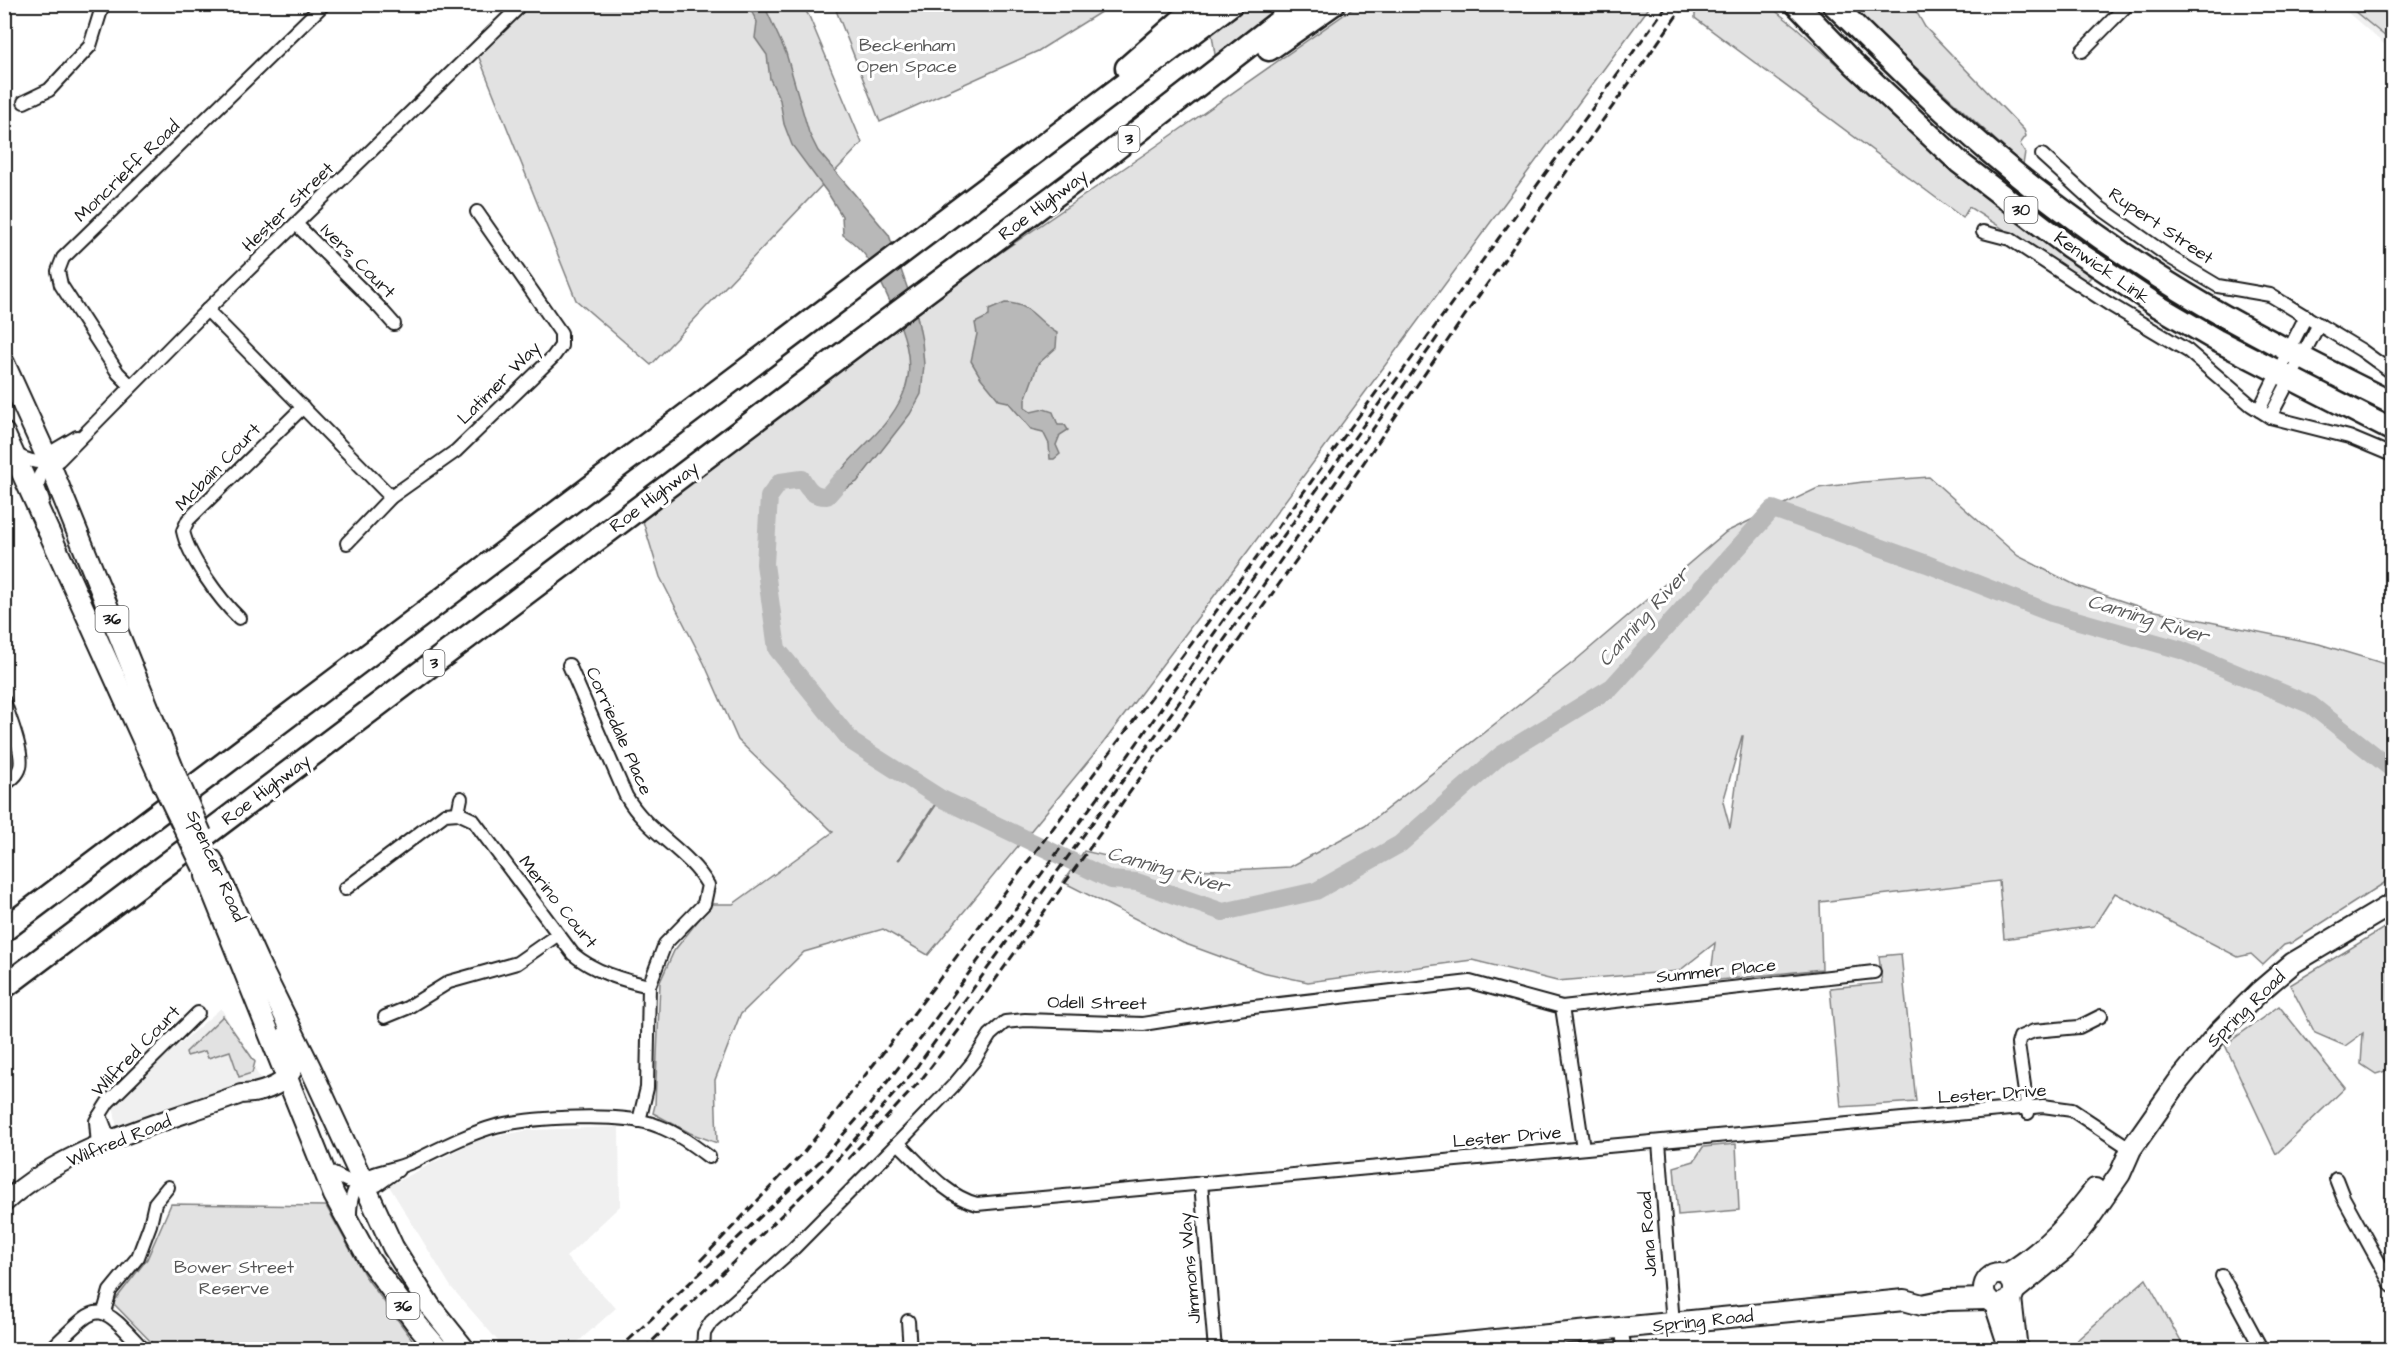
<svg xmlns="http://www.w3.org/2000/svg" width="2397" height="1354" font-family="'Architects Daughter',sans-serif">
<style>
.built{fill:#f0f0f0}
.green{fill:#e2e2e2;stroke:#7f7f7f;stroke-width:1.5;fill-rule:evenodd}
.water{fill:#b8b8b8;stroke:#7a7a7a;stroke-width:1.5}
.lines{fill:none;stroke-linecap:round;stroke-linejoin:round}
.stream{stroke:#7a7a7a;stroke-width:3}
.river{stroke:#b8b8b8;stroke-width:18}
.minor-casing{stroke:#1c1c1c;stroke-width:16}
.secondary-casing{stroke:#1c1c1c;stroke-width:22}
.primary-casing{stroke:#1c1c1c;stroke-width:24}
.trunk-casing{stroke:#1c1c1c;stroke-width:26}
.motorway-casing{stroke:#1c1c1c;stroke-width:27}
.minor{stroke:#fff;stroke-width:12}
.secondary{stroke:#fff;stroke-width:18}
.primary{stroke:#fff;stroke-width:20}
.trunk{stroke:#fff;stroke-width:21}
.motorway{stroke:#fff;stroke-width:22}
.rail{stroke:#1c1c1c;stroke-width:3;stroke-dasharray:9 4.5;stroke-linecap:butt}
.primary-bridge-casing{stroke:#1c1c1c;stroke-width:24;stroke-linecap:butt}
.primary-bridge{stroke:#fff;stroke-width:20}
.labels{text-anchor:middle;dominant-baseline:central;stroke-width:6;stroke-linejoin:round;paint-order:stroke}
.shield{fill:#fff;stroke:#606060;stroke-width:1.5}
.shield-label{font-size:16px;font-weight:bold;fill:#1c1c1c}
.park-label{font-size:18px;fill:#575757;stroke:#fff}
.street-label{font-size:18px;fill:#1c1c1c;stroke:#fff}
.water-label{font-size:20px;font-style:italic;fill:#5a5a5a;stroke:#fff}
</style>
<rect width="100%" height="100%" fill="#fff"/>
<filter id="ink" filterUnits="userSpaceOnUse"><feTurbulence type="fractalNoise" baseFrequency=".0167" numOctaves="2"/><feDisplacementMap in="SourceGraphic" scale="12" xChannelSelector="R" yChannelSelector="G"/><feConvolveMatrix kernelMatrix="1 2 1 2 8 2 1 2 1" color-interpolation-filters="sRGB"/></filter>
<g filter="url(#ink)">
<!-- built -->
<g class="built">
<path d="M2339,5H2392V51Z"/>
<path d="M221,1008L262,1082L117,1131L113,1102Z"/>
<path d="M619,1127L620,1206L566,1257L616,1308L570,1349H505L451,1287L389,1186L477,1140L529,1130Z"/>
</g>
<!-- green -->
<g class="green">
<path d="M526,5H802L809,16L862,143L651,365L576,300L478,55L527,7Z"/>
<path d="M834,5H1112L1038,51L880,122Z"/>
<path d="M1240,5H1286L1216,61L1211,28Z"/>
<path d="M1358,5H1651L1248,551L1104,742L928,955L883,929L804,952L740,1015L715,1080L717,1143L690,1133L653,1113L655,1105L660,982L674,951L711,904H733L833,832L738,740L704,663L660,577L642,518L922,306L1155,147Z"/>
<path d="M1695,5H1768L1796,27L1951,170L2091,277L2086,282L1969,207L1963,218L1695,18Z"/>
<path d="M1847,5H1922L1916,11L1925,27L2024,130L2026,136L2020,144L2025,152L2023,165Z"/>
<path d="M2347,5H2392V42Z"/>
<path d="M1929,477L2018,556L2077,586L2146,609L2319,644L2392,666V878L2291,943L2284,945L2263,965L2251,954L2238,957L2115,893L2094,926L2004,939L1999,881L1820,902L1822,969L1710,981L1715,943L1679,971L1557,981L1472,960L1308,982L1262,972L1183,943L1063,882L1084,851L1164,869L1231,870L1290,867L1365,826L1576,660L1726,532L1818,488L1863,482ZM1742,736H1743L1730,828L1723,802Z"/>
<path d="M2392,923V1069L2376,1074L2361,1064L2363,1033L2345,1046L2315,1033L2290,985Z"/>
<path d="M1901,954L1916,1102L1841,1107L1830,988L1882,983L1879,956Z"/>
<path d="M2279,1006L2345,1088L2276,1154L2225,1045Z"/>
<path d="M223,1016L255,1062L252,1073L239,1077L230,1051L208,1058L205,1051L187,1056L186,1052Z"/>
<path d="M1736,1144L1739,1210L1678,1215L1674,1167L1694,1161L1703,1147Z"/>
<path d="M171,1204L326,1206L365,1276L415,1343L405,1350L158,1349L113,1303L147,1259Z"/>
<path d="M2146,1279L2185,1349H2067Z"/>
</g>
<!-- water -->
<g class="water">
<path d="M748,5H764L786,53L809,133L818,151L889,235L917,316L922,341L924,365L921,394L910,414L857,482L843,490L827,496C835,474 852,458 868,442C915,396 919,364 892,306C877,275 872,255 843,235L842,216L829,195L792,145L784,124L780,100L770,79L767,55L755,38L757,22Z"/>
<path d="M1005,303C1032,303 1036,321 1057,333L1056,348L1038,364L1025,400V408L1031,412L1044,409L1053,412L1058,425H1065L1068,430L1060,435L1056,445L1060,454L1054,459H1050L1049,444L1043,432L1031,429L1008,402L999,400L981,378L971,361L977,334L975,323L989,316V310Z"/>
</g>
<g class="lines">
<!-- stream -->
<path class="stream" d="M899,859L940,798"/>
<!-- river -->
<path class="river" d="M843,478L827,496C813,496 809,491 802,479L780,482L769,497L765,564L777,649L852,742L940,798L1111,880L1137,882L1223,912L1316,891L1400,844L1501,755L1612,687L1773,509L1927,564L2051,613L2181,650L2311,705L2392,769"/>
<defs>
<g id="minor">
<path d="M2082,51L2128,4"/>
<path d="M24,102L49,90L90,46L103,4"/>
<path d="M2042,155L2099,207L2171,258L2218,286L2270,295L2361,350L2390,371"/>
<path d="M296,224L379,307L394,324"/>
<path d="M1983,232L2010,239L2109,304L2188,351L2251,405L2270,417L2349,437L2392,455"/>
<path d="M207,310L391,497"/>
<path d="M131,386L118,373L61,285L58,271L63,258L324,4"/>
<path d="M2259,410L2306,316"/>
<path d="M2270,417L2319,324"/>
<path d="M14,453C29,463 42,464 59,460L207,310L516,10L519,4"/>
<path d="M43,500L38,487L40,475L55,450L77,437"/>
<path d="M347,543L391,497L456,451L553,357L561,346V333L477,212"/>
<path d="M239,618C219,599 188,556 183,531L188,520L303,407"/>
<path d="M569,665L626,796C648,834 687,849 708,885L704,904L665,944L649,986L647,1088L639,1121"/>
<path d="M4,701C9,716 24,753 20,767C18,775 11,780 4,785"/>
<path d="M458,813L461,798"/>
<path d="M345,889L445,814L458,813L473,820L573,954C594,972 623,980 649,986"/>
<path d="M1562,1007L1874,972"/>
<path d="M385,1017L407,1008L449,982L517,963L557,935"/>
<path d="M2028,1113L2018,1044L2020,1037L2034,1031L2079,1027L2101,1016"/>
<path d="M100,1115L110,1141"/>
<path d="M1659,1142L1673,1324"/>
<path d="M898,1143C922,1165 945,1196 977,1204L2043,1106L2072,1110L2131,1149"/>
<path d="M98,1146L96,1121L108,1102L198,1013"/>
<path d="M325,1170L348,1181L377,1185L398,1170"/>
<path d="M2336,1179L2343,1197L2392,1286"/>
<path d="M1201,1183L1215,1350"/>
<path d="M350,1218C349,1168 377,1177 412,1162C439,1149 467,1134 496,1126C532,1117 624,1112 658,1126C677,1133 693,1145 709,1157"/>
<path d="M2222,1276L2262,1350"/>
<path d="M104,1312L110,1291L138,1257L150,1225L155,1203L168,1187"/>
<path d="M908,1321L910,1350"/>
<path d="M1621,1328L1625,1350"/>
<path d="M50,1350C100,1302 96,1298 144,1350"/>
<path d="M703,1350L704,1333L711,1322L794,1248L898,1143L953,1086L973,1062L990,1035L1005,1022L1025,1020L1143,1024L1245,1008L1470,982L1562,1007L1583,1148"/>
</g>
<g id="secondary">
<path d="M4,1203C66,1145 163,1123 241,1094C260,1094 296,1083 295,1058C294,1050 290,1042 286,1035"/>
<path d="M2012,1298L2018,1350"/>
<path d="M1994,1304L2009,1350"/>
</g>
<g id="primary">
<path d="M4,363L49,462L176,776"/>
<path d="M4,433L163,784"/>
<path d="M212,860L258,962L310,1067L393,1247L430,1306L465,1350"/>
<path d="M206,876L334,1195L370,1261L416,1323L439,1350"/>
<circle cx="1999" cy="1289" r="15"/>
<path d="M2005,1275C2041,1254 2070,1223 2095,1189"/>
<path d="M2014,1291L2064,1250L2088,1220L2120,1174L2131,1149L2178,1082L2218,1033L2259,992L2293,963L2392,904"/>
<path d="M1394,1350L1904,1300L1922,1305L1946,1300L1987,1299"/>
</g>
<g id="trunk">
<path d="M1796,4L1854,64L1960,163L2068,246L2156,305L2216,340L2392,430"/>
<path d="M1833,4C1897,67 1961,131 2031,186C2085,228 2143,269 2203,304C2265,340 2329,372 2392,403"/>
</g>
<g id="motorway">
<path d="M1269,49L1333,4"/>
<path d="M1127,68L1200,4"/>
<path d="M4,930L1231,4"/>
<path d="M4,987L864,338L1069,185L1302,4"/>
</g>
</defs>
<!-- minor casing -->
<use href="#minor" class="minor-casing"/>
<!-- secondary casing -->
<use href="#secondary" class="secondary-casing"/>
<!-- primary casing -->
<use href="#primary" class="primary-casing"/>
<!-- trunk casing -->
<use href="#trunk" class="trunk-casing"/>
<!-- motorway casing -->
<use href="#motorway" class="motorway-casing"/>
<!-- minor -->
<use href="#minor" class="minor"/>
<!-- secondary -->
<use href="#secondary" class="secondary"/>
<!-- primary -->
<use href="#primary" class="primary"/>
<!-- trunk -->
<use href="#trunk" class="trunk"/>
<!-- motorway -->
<use href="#motorway" class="motorway"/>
<!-- rail -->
<g class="rail">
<path d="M848,1159L921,1080L965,1022L1305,548L1468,311L1685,4"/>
<path d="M701,1260L804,1152L905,1025L1247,570L1391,372"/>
<path d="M618,1350L820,1161L871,1103L922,1037L1123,763L1258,571L1668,4"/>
<path d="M643,1350L829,1169L913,1072L1245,611L1439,335"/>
</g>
<defs>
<g id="primary-bridge">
<path d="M176,776L201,834"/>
<path d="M163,784L203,867"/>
</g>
</defs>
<!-- primary-bridge casing -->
<use href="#primary-bridge" class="primary-bridge-casing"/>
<!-- primary-bridge -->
<use href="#primary-bridge" class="primary-bridge"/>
</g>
</g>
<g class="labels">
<!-- shield labels -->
<g class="shield">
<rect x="1118.5" y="126" width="21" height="26" rx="4.5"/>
<rect x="2004.5" y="197" width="33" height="26" rx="4.5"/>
<rect x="95.5" y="606" width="33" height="26" rx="4.5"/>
<rect x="423.5" y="650" width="21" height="26" rx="4.5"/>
<rect x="386.5" y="1293" width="33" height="26" rx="4.5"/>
</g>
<g class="shield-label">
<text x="1129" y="139">3</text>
<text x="2021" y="210">30</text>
<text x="112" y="619">36</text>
<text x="434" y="663">3</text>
<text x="403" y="1306">36</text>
</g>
<!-- park labels -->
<g class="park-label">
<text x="907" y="45">Beckenham<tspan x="907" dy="21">Open Space</tspan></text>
<text x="234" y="1267">Bower Street<tspan x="234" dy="21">Reserve</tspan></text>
</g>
<!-- street labels -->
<g class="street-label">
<text transform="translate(127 171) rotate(-44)">Moncrieff Road</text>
<text transform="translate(1043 205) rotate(-37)">Roe Highway</text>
<text transform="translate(288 207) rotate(-44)">Hester Street</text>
<text transform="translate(2161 226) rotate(34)">Rupert Street</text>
<text transform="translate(358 261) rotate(45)">Ivers Court</text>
<text transform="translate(2102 268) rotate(35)">Kenwick Link</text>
<text transform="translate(499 383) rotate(-45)">Latimer Way</text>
<text transform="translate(218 467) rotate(-46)">Mcbain Court</text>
<text transform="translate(654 497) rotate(-37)">Roe Highway</text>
<text transform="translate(619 731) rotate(66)">Corriedale Place</text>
<text transform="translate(266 790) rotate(-37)">Roe Highway</text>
<text transform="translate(216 866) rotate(66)">Spencer Road</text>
<text transform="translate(558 902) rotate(51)">Merino Court</text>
<text transform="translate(1716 971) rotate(-6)">Summer Place</text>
<text transform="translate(1097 1003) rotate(1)">Odell Street</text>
<text transform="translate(2246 1009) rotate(-44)">Spring Road</text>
<text transform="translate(136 1051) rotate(-46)">Wilfred Court</text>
<text transform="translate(1992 1094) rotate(-4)">Lester Drive</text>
<text transform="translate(1507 1137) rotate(-5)">Lester Drive</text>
<text transform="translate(119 1141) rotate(-22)">Wilfred Road</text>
<text transform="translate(1648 1234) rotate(-94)">Jana Road</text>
<text transform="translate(1190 1268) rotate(-95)">Jimmons Way</text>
<text transform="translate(1703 1321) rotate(-6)">Spring Road</text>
</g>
<!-- water labels -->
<g class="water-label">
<text transform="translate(1644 617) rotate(-48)">Canning River</text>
<text transform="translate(2148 619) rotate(17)">Canning River</text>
<text transform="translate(1168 870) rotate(16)">Canning River</text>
</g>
</g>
<!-- margin -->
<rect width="2397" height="1354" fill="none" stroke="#fff" stroke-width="24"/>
<rect x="12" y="12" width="2373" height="1330" fill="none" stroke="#1c1c1c" stroke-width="2" filter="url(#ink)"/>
</svg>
